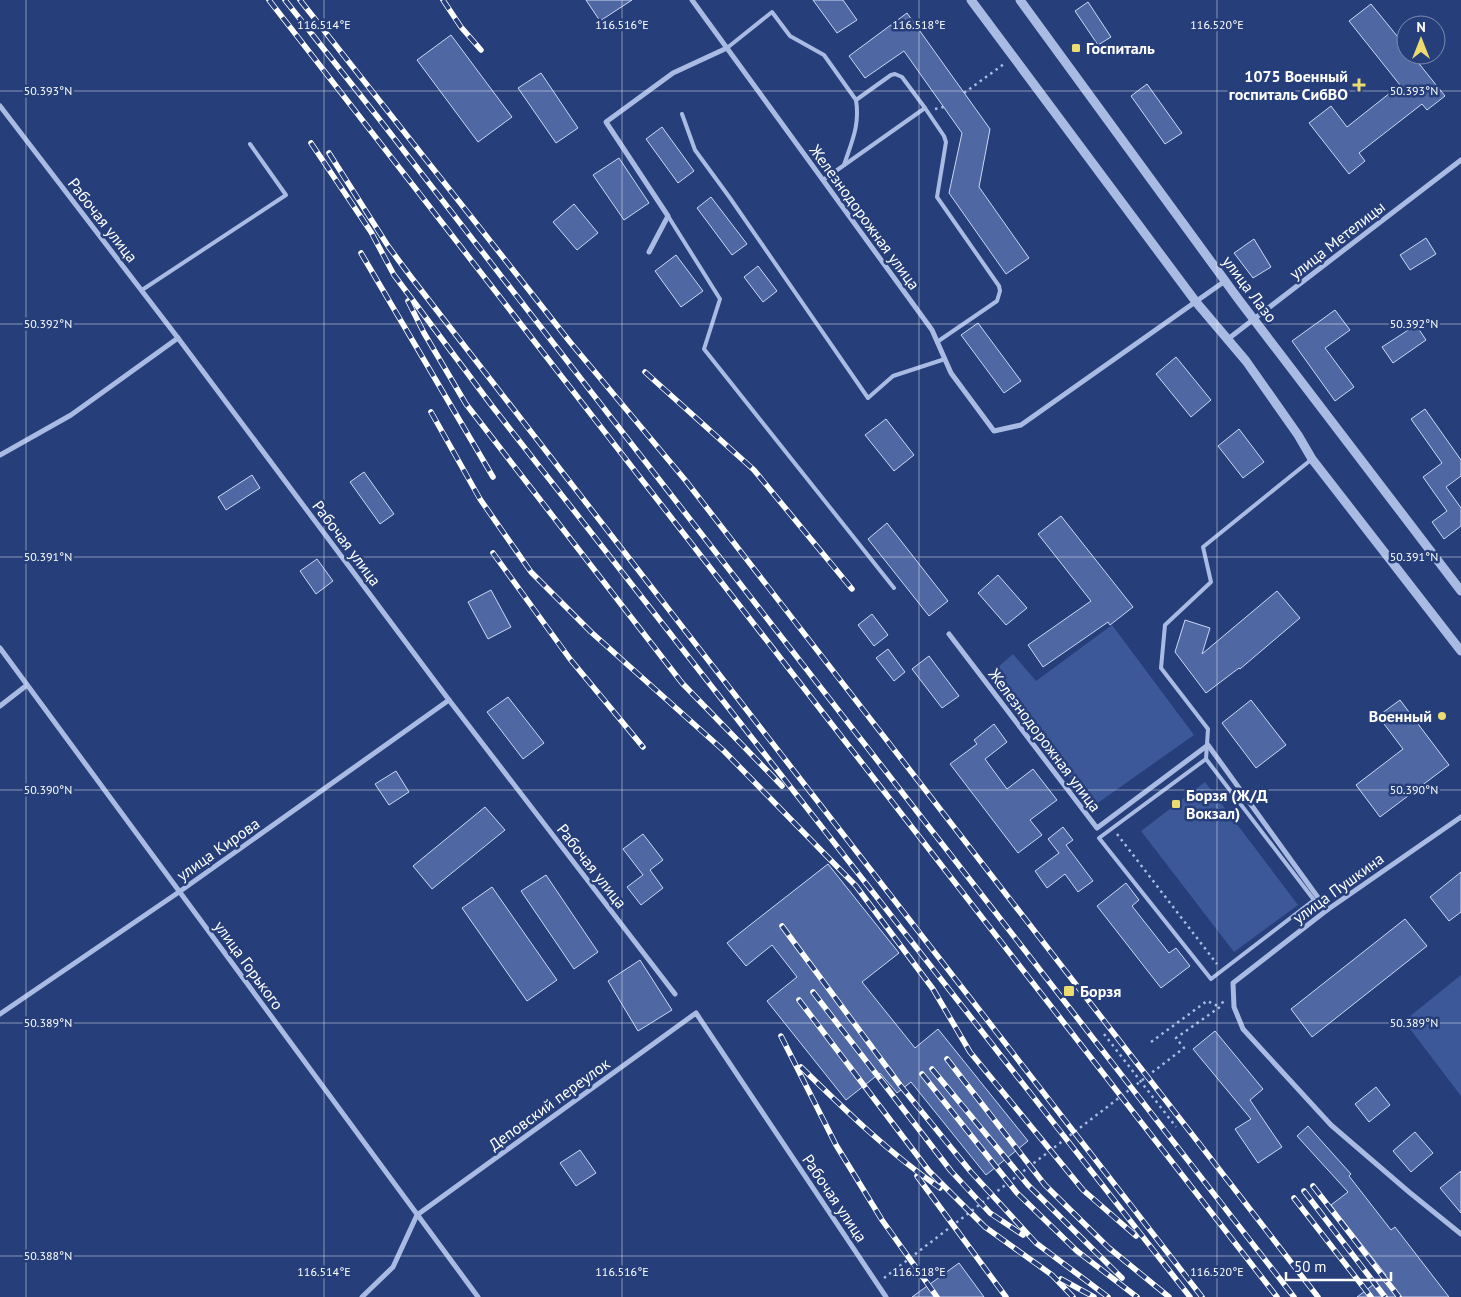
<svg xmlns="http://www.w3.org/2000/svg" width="1461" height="1297" font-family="'PT Sans',sans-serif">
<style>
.green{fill:#3d5899}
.building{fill:#4f68a3;stroke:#ccd8f3}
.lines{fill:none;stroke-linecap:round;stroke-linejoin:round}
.path{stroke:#aabbe3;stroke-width:2.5;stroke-dasharray:2.5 4;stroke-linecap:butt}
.service{stroke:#aabbe3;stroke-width:4}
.minor{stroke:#aabbe3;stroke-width:5}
.tertiary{stroke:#aabbe3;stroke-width:9}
.rail-casing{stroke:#fff;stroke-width:5.5}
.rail{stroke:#263e7a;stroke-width:4;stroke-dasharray:11;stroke-linecap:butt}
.ticks{fill:none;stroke:#fff;stroke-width:1;stroke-opacity:0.45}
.poi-dot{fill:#ecdb6f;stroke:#263e7a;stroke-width:2}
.labels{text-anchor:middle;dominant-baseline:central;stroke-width:5;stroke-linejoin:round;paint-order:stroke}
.poi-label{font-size:16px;font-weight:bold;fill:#fff;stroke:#263e7a;text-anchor:start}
.street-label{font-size:16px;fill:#fff;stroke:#263e7a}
.ticks-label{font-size:12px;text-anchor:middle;fill:#fff;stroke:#263e7a;stroke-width:5;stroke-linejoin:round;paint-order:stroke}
</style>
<rect width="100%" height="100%" fill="#263e7a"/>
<!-- green -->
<g class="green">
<path d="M1112,625L1194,735L1092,807L990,674L1013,654L1036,681Z"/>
<path d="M1205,782L1298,905L1234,952L1141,831Z"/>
<path d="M1461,975V1096L1404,1021Z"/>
</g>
<!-- building -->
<g class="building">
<path d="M586,0H632L600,21Z"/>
<path d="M813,0H843L857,20L837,33Z"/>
<path d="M1088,2L1111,37L1098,45L1075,11Z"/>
<path d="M1371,4L1406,47V55H1412L1445,96L1427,110L1422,104L1359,153L1365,161L1349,174L1309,123L1331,106L1347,127L1400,85L1349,21Z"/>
<path d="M907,13L990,129L979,187L1029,258L1006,274L949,193L962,133L904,51L865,78L849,56Z"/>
<path d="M451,35L512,117L478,142L417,60Z"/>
<path d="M541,73L578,128L556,143L518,88Z"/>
<path d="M1147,84L1182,133L1165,144L1131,96Z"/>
<path d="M662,127L694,171L678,183L646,139Z"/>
<path d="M619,158L649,203L624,220L593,175Z"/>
<path d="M711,197L747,244L732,255L697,208Z"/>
<path d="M574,204L598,233L577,250L553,222Z"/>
<path d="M1426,238L1436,254L1410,270L1400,255Z"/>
<path d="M1254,239L1271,267L1253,278L1234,253Z"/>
<path d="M676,255L703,291L681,307L655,271Z"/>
<path d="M758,266L777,291L763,302L744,277Z"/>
<path d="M1335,310L1350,330L1325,348L1354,387L1335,401L1292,341Z"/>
<path d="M978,323L1021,381L1004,393L961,335Z"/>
<path d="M1416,325L1426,340L1393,363L1382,347Z"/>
<path d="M1176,357L1211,400L1191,417L1156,374Z"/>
<path d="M1425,409L1461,460V476L1446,487L1461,508V526L1444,539L1432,522L1447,511L1423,477L1442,463L1411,419Z"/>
<path d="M886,419L914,455L894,471L865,435Z"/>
<path d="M1239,429L1264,462L1243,478L1218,446Z"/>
<path d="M364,472L394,514L380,524L350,482Z"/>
<path d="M252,475L260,488L226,510L218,497Z"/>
<path d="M1061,516L1133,607L1110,625L1108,622L1043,667L1028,645L1091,601L1038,534Z"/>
<path d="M887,523L948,601L929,616L868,539Z"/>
<path d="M317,559L333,581L316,594L300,571Z"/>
<path d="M998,575L1027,608L1006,625L978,593Z"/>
<path d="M491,590L511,627L488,639L468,602Z"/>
<path d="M1277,591L1300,618L1240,669L1239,668L1206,693L1175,652L1185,620L1210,628L1202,654Z"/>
<path d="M872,614L888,635L874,646L858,625Z"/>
<path d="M888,649L905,672L894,681L876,658Z"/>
<path d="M929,656L959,696L942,708L912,669Z"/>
<path d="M508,697L544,743L523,759L487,712Z"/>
<path d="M1251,700L1286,745L1256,768L1222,723Z"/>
<path d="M1400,700L1449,765L1380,817L1356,785L1403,749L1378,716Z"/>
<path d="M994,724L1007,742L985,759L1007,789L1033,769L1057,800L1030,820L1042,835L1018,853L950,764L977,744L974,740Z"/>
<path d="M396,771L409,792L389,805L375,784Z"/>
<path d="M485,807L505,830L432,889L413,866Z"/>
<path d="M1063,827L1073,840L1066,845L1093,881L1078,892L1065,874L1047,888L1035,871L1059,853L1048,839Z"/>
<path d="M643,834L663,860L650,870L663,888L641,905L627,887L643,875L623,849Z"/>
<path d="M828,864L899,953L862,982L915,1048L938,1029L1028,1141L986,1175L911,1082L897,1093L880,1073L846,1100L767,1001L797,977L772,945L746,966L727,943Z"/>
<path d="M1461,872V912L1449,921L1430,897Z"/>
<path d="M546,875L598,952L574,969L521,891Z"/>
<path d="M1126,883L1139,900L1132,906L1169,953L1176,948L1190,966L1161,988L1097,906Z"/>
<path d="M492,887L557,980L527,1001L462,908Z"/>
<path d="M1405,919L1427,946L1312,1037L1291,1009Z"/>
<path d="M640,960L672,1010L638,1031L608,981Z"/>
<path d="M1215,1031L1263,1089L1250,1100L1282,1147L1258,1163L1235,1129L1251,1119L1193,1049Z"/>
<path d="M1376,1087L1390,1105L1369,1122L1355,1104Z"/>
<path d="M1308,1126L1351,1174L1349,1176L1391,1230L1395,1227L1449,1297H1357L1386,1275L1331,1205L1348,1192L1297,1136Z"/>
<path d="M1415,1132L1433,1153L1411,1172L1393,1151Z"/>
<path d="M580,1150L596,1173L576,1186L560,1163Z"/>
<path d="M1461,1171V1213L1440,1188Z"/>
<path d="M959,1263L984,1297H912Z"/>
</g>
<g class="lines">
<!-- path -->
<g class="path">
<path d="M964,93L1004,64"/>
<path d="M935,109L944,107"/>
<path d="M1117,834L1217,964"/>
<path d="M1104,1034L1176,1127"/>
<path d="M1151,1042L1207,1001L1220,1007"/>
<path d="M884,1278L1184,1048L1176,1038L1220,1007L1224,1000"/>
</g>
<!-- service -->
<g class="service">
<path d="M727,48L772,12L790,36L824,55L856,100L891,75L895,74L902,77L925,108L823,180"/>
<path d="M925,108L944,136L946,142L937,197L999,286L1000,291L997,301L937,342"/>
<path d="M682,114L695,150L730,198L868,398L893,376L945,359"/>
<path d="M844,165C852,141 860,125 856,100"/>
<path d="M668,216L720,299L704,349L894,588"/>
<path d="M142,290L286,195L250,144"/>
<path d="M1206,759L1314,900L1211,979L1099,838Z"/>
<path d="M1206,759L1208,729L1161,668L1165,625L1211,582L1203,547L1312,459"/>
</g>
<!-- minor -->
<g class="minor">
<path d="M692,0L932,330L951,373L994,431L1021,425L1225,281"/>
<path d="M0,106L178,338L449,700L675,994"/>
<path d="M649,252L668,216L606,122L673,73L727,48"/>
<path d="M1228,339L1461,160"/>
<path d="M0,455L71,415L178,338"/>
<path d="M949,634L1097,828L1208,745L1327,910"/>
<path d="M0,648L478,1297"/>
<path d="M0,706L27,685"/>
<path d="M1461,817L1327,910L1233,983L1234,1007L1243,1029L1331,1125L1409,1192L1461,1234"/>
<path d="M0,1014L179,892L449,700"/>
<path d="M362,1297L393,1267L417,1215L696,1013L886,1297"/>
</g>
<!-- tertiary -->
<g class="tertiary">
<path d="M971,0L1196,302L1246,361L1298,435L1312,459L1461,651"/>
<path d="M1020,0L1239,300L1461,591"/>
</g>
<defs>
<g id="rail">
<path d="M269,0L1277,1297"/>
<path d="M285,0L380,120L1294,1297"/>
<path d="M300,0L570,342L686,481L1318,1297"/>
<path d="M443,0L461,27L481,50"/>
<path d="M311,143L371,232L394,275L492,406L1190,1297"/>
<path d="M329,153L388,246L411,277L1202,1297"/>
<path d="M361,253L493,477"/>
<path d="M408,301L424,333L466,404L682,683L782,786"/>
<path d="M645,372L754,470L852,589"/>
<path d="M431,412L480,499L531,572L591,632L723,750L856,886L933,989L970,1052L1083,1190L1136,1236"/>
<path d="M493,553L570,659L643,747"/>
<path d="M782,926L900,1085L971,1172L1036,1243L1108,1297"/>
<path d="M813,992L951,1171L990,1213L1023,1235"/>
<path d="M799,1000L929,1171L985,1227L1052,1275L1073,1297"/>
<path d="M781,1036L836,1145L882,1220L937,1297"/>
<path d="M947,1059L1045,1185L1109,1248L1169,1297"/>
<path d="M801,1067C845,1110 889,1153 940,1188"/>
<path d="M932,1069L1028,1185L1122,1278"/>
<path d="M922,1074L1017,1193L1077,1251L1137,1297"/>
<path d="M917,1176L1006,1297"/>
<path d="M1313,1186L1399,1297"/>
<path d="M1304,1191L1385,1297"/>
<path d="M1294,1198L1371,1297"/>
<path d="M1061,1279L1094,1297"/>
</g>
</defs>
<!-- rail casing -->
<use href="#rail" class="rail-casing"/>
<!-- rail -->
<use href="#rail" class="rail"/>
</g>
<!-- ticks -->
<path class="ticks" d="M26,0V1297M324,0V1297M622,0V1297M919,0V1297M1217,0V1297M0,91H1461M0,324H1461M0,557H1461M0,790H1461M0,1023H1461M0,1256H1461"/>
<!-- markers -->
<g class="poi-dot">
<rect x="1071" y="43" width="10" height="10" rx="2.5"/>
<path d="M1356.5 77.5h5v5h5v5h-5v5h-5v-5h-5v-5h5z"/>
<circle cx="1442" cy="716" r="5"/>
<rect x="1171" y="799" width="10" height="10" rx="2.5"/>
<rect x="1063" y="985" width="12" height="12" rx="2.5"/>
</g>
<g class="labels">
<!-- poi labels -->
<g class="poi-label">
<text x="1086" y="48">Госпиталь</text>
<text x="1348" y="76" text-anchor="end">1075 Военный<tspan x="1348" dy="18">госпиталь СибВО</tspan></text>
<text x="1432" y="716" text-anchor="end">Военный</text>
<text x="1186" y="795">Борзя (Ж/Д<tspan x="1186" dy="18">Вокзал)</tspan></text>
<text x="1080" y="991">Борзя</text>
</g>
<!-- street labels -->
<g class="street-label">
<text transform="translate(865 217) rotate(54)">Железнодорожная улица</text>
<text transform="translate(103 220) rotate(52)">Рабочая улица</text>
<text transform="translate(1337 240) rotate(-38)">улица Метелицы</text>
<text transform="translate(1250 289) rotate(53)">улица Лазо</text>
<text transform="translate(347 543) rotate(53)">Рабочая улица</text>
<text transform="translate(1045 740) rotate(53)">Железнодорожная улица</text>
<text transform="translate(218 849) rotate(-35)">улица Кирова</text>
<text transform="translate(592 866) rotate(52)">Рабочая улица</text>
<text transform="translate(1338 888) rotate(-36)">улица Пушкина</text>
<text transform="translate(249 965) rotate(54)">улица Горького</text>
<text transform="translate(549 1104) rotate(-36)">Деповский переулок</text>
<text transform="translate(835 1198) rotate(56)">Рабочая улица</text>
</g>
</g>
<g class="ticks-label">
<text x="324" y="29">116.514°E</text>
<text x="622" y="29">116.516°E</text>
<text x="919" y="29">116.518°E</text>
<text x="1217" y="29">116.520°E</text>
<text x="48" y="95">50.393°N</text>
<text x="1414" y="95">50.393°N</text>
<text x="48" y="328">50.392°N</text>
<text x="1414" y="328">50.392°N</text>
<text x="48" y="561">50.391°N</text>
<text x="1414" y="561">50.391°N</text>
<text x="48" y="794">50.390°N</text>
<text x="1414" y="794">50.390°N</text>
<text x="48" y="1027">50.389°N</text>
<text x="1414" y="1027">50.389°N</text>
<text x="48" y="1260">50.388°N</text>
<text x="324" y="1276">116.514°E</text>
<text x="622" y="1276">116.516°E</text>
<text x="919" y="1276">116.518°E</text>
<text x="1217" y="1276">116.520°E</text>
</g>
<!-- north arrow -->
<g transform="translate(1421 40)"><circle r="24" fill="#263e7a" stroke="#7d8baf"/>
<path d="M0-4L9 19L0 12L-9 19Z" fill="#ecdb6f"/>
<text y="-8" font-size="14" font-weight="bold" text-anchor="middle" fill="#ffffff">N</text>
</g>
<!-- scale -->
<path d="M1286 1272v8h105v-8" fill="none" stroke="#ffffff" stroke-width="2.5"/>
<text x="1294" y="1272" font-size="15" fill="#ffffff" stroke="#263e7a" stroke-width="4" paint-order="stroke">50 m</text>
</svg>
